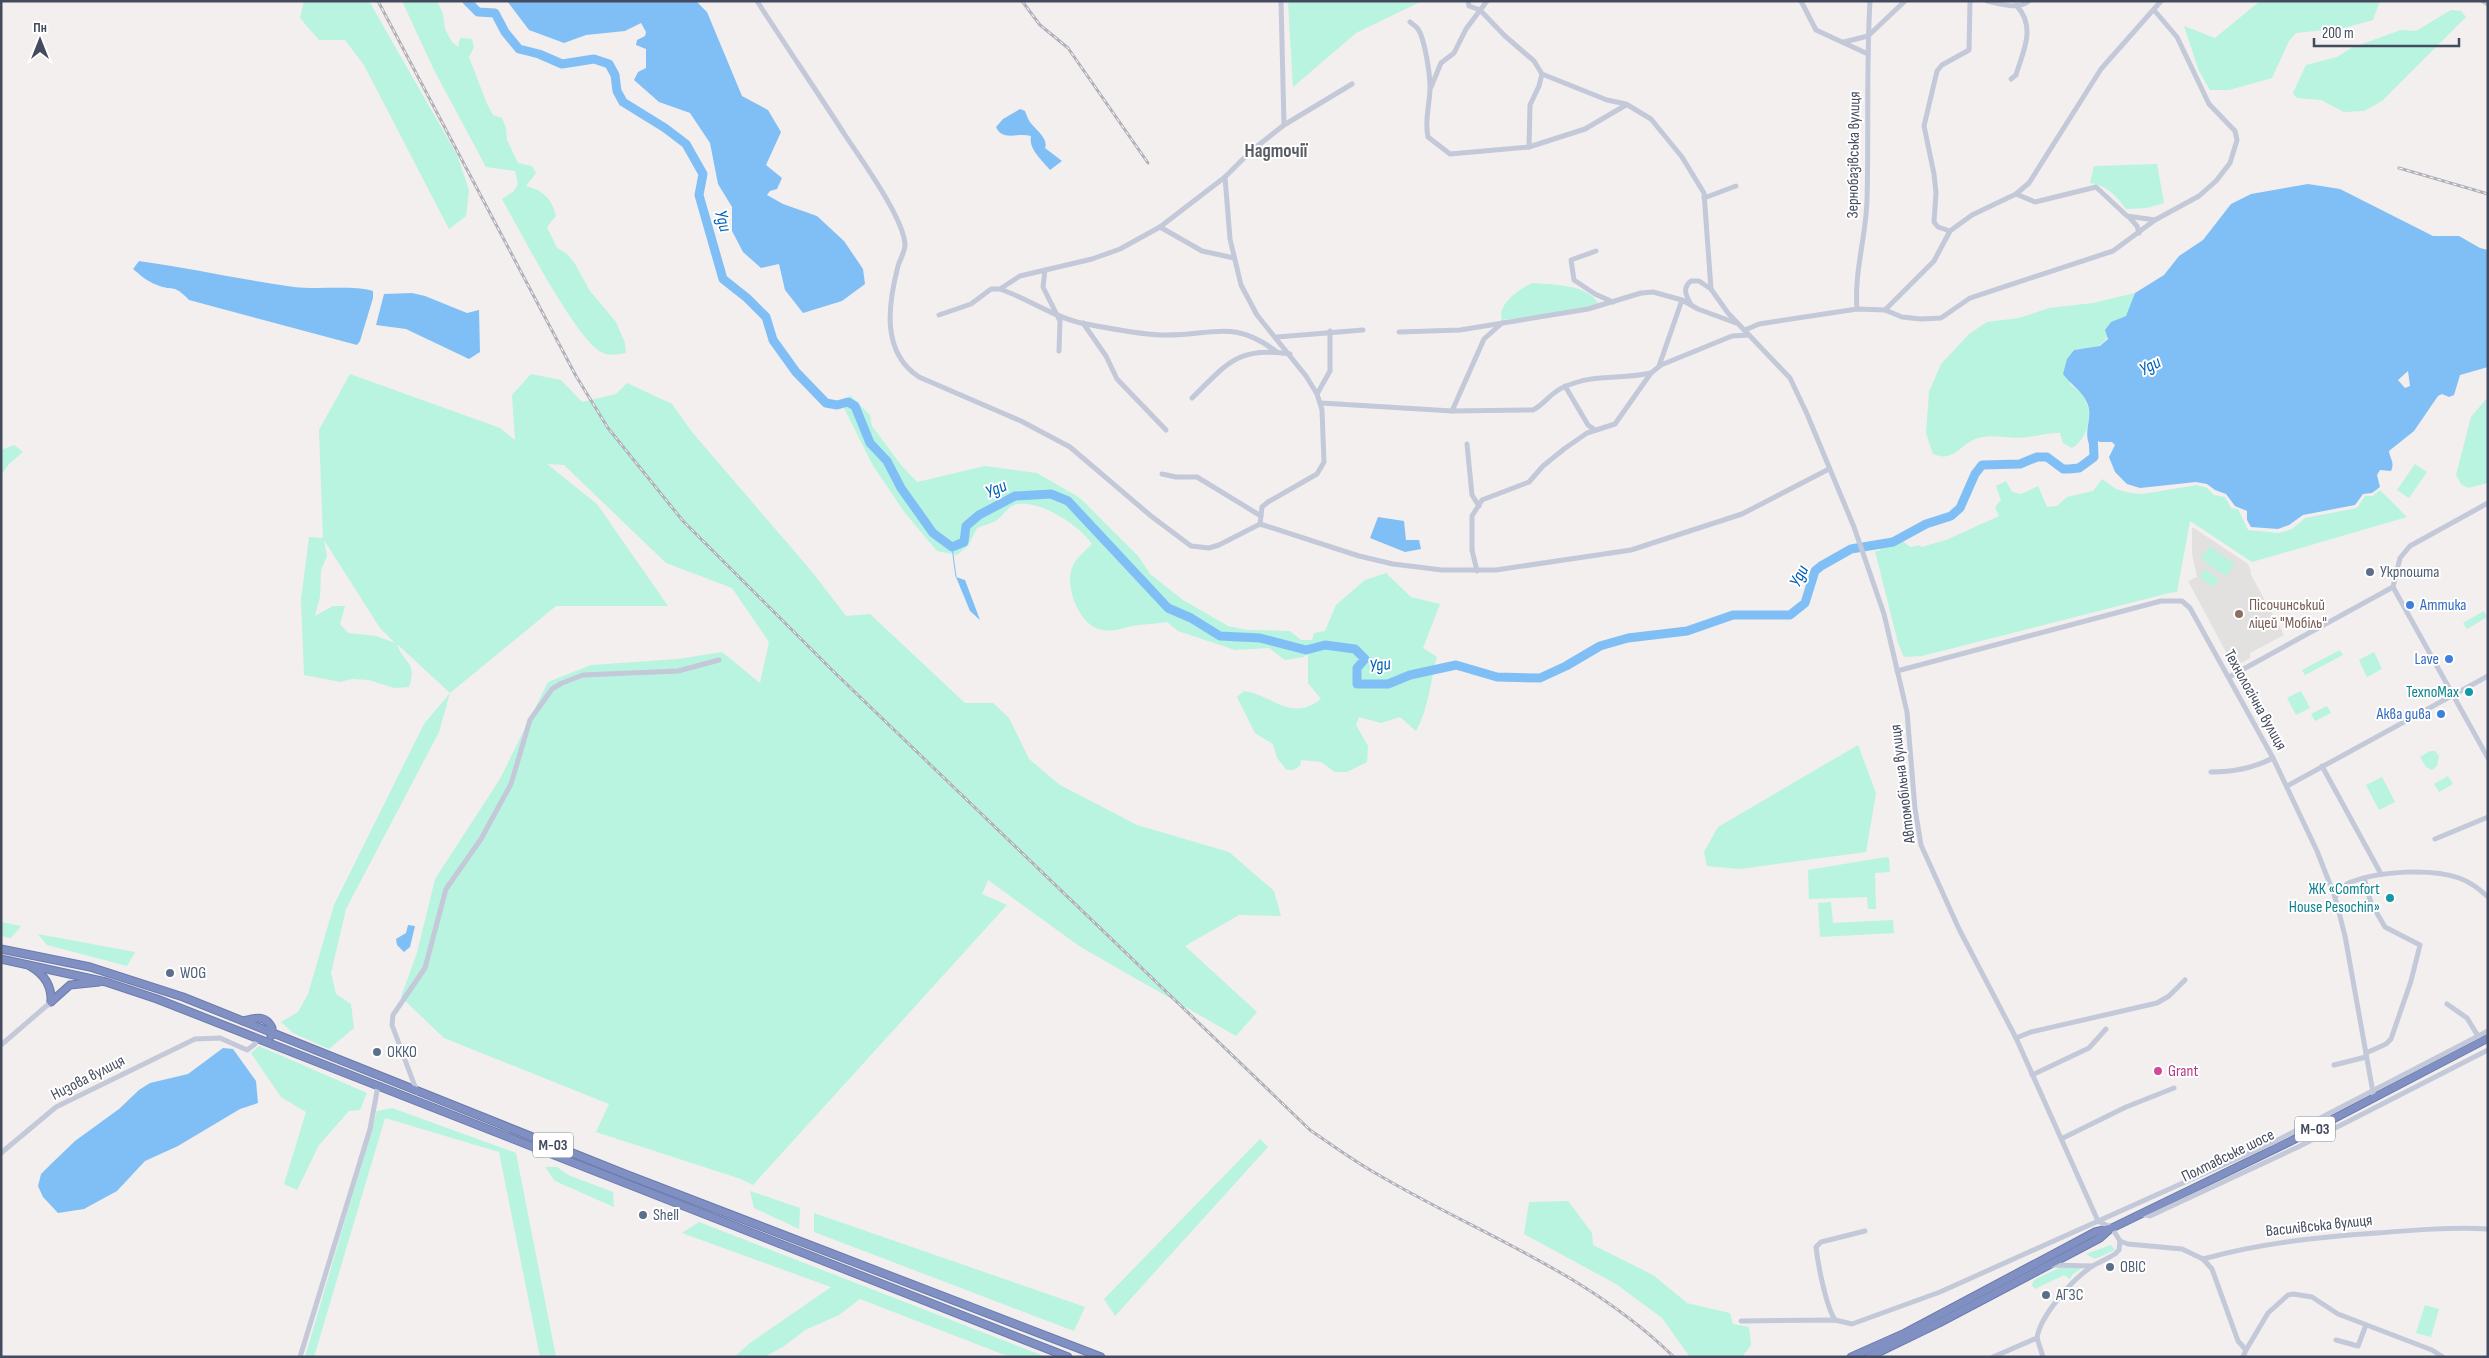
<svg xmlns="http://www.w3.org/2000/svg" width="2489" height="1358" font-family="'Sofia Sans Condensed',sans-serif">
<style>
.education{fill:#e3e0e0}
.green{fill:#b8f4df;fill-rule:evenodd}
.water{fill:#80bff6;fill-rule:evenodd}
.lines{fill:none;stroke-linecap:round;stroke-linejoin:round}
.stream{stroke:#80bff6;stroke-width:1}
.river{stroke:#80bff6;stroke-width:9}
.highway-casing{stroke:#6c7baf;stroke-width:9}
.minor{stroke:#c3c9d8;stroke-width:5}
.highway{stroke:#8190c3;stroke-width:7}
.rail-casing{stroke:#b0b1ba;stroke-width:3}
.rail{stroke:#fff;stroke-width:1;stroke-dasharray:4;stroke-linecap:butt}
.service-dot{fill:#5c6f8a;stroke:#fff;stroke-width:2}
.shop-dot{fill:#3f7fe0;stroke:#fff;stroke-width:2}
.education-dot{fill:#8d6e63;stroke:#fff;stroke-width:2}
.culture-dot{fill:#0f9aa8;stroke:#fff;stroke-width:2}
.hotel-dot{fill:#d1479c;stroke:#fff;stroke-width:2}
.labels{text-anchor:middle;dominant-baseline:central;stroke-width:4;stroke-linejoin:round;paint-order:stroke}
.shield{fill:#fff;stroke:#7c818e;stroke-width:1}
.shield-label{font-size:15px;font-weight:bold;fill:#444b5e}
.street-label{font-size:16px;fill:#444b5e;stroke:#fff}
.service-label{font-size:16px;fill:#4e5e75;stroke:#fff;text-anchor:start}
.education-label{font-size:16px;fill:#785e54;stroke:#fff;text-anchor:start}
.shop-label{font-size:16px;fill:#366cbe;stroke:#fff;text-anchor:end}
.culture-label{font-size:16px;fill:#0d838f;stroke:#fff;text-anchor:end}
.hotel-label{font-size:16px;fill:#b23c85;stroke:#fff;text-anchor:start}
.water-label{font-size:18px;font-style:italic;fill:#0061b6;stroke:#fff}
.quarter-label{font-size:19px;font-weight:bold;fill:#5a5c65;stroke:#fff}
</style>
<rect width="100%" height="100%" fill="#f2efee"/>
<!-- education -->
<path class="education" d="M2192,528H2194L2248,564L2251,572L2250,573L2284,635L2250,653V658L2234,667L2188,581L2197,577L2192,554Z"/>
<!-- green -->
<g class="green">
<path d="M304,1H369L457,155L469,190L466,216L449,229L364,65L345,40H319L300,18Z"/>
<path d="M402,1H437L443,14L445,29L452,42L458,47L460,38L472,39L474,47L469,57L487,104L493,115L502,118L506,128L507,140L518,163L532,166L536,173L526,186C543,190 552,199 556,216L547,227L557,248L567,254L574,262L590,291L616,322L625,343L626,353C620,354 610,356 603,353C578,344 518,227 502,199L514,191L518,184L515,171L486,167L434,70Z"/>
<path d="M1288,1H1422L1356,33L1293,87Z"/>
<path d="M2260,1H2380L2373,20L2344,28L2296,33L2289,41L2272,78L2229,90H2210L2199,71L2184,26L2215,38Z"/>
<path d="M2451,10L2461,11L2466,17L2382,101L2364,111L2344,112L2321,100L2297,98L2293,93L2306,65L2337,57L2351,48L2401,30L2416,31Z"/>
<path d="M2157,164L2164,203L2147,208L2126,209C2116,195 2107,186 2090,183L2094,166Z"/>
<path d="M1533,283C1553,285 1587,284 1598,303L1597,306L1584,310L1502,320C1496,305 1521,287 1533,283Z"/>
<path d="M2135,293L2127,316L2111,322C2106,350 2099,346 2074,350L2067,360L2070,384C2075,388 2081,392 2084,397C2094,414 2088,439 2072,448L2063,443L2060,433C2048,433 2041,435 2029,437C2013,440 1994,433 1978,438C1959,444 1955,463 1933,454L1926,433L1929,392L1941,364L1969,334L1987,322L2019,318L2049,308L2093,303Z"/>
<path d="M350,374L500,428L515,440L512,395L531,374L561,380L582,402L616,394L627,383L672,404L692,432L813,573L846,616L870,614L965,703H993L1009,718L1029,759L1060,785L1137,825L1229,852L1274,891L1281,916L1239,915L1185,946L1257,1012L1236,1036L1079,946L988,880L982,894L1007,905L753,1185L741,1179L596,1132L609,1104L444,1038L401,997L417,953L435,879L500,779L548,682L591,665L678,659L722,652L760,683L769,642L732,588L666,563L564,465L547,464L597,504L668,606H556L450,693L439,732L346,909L331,973L336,994L351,1004L354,1028L329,1049L293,1033L281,1022L298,1012L308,994L334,905L424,724L450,693L397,644C403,664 418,661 409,687L394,688L369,680L352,679L340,682L304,675L301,600L309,537L323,538L319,430ZM324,540L380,628L395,643L376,636L348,633L340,624L345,606H333L315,616L320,597L321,570L327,556Z"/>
<path d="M850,395L870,415L872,426L901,465L917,482L985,466L1037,473L1080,498L1139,557L1150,574L1183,600L1228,626L1247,630L1290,631L1301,640H1312L1314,633L1325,631L1336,605L1365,580L1386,573L1411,597L1440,604L1423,648L1437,657C1430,682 1429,708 1416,731L1400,717L1381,723L1359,717L1356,725L1368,746L1367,762L1347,772H1335L1321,762L1301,760L1300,766L1293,770H1287L1277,758L1273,744L1255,733L1237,697L1244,691C1274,695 1290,723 1321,699L1308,683V654L1304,657L1285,660L1269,648L1235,650L1178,631L1167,622C1156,624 1144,624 1132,626C1122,628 1114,632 1102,630C1081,627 1066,591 1071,571C1074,559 1084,552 1092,544C1080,526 1042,501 1019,504C1008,505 1006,513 998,519C993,524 983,525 977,528L968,546L957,555L937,551L905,513L872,464L844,408Z"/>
<path d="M2488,397V483L2468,488L2461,484L2456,475L2471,417Z"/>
<path d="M14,445L23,452L9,464L1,475V450Z"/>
<path d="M2415,464L2427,472L2409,498L2397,490Z"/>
<path d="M2102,479L2116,489L2130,493L2143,494L2197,485L2207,488L2214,495L2225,497L2231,508L2238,509L2248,530L2279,533L2292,529L2305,518L2357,508L2365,496H2373L2380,490L2407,517L2252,562L2190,521L2177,592L2169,593L1922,656L1904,657L1898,643L1875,551H1880L1879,546L1901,540L1910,547L1920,545L1921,547L1946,540L1999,516L1995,507L2001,500L1996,486L2006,481L2012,492L2021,494L2038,486L2047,507L2057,506L2067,497L2093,491Z"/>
<path d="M2209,546L2235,564L2226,576L2201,559Z"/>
<path d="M2205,569L2219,579L2213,587L2199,577Z"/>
<path d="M2484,611L2487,617L2467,629L2463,623Z"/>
<path d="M2340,650L2343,655L2305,675L2302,670Z"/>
<path d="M2374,652L2382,669L2367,677L2359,660Z"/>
<path d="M2301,691L2310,708L2296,715L2287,698Z"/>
<path d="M2327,706L2331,713L2315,721L2311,714Z"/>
<path d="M1858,745L1876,793L1866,852L1740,869L1707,866L1704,852L1718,827Z"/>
<path d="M2430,751H2435L2439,756L2437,766L2432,770L2426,767L2420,757Z"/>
<path d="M2448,776L2453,784L2439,792L2434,784Z"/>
<path d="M2382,777L2395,802L2379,810L2366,785Z"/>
<path d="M1886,857L1889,858L1890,872L1875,873L1876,909H1868L1867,897L1809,899L1808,870Z"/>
<path d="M1831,902L1833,923L1893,920L1894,933L1820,937L1818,903Z"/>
<path d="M1,922L21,926L11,938L1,936Z"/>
<path d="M38,934L135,952L127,966L47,945Z"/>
<path d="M259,1046L367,1093L360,1110L349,1111L319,1145L297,1190L284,1184L306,1112L281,1097L251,1053Z"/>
<path d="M392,1108L516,1153L556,1357H540L499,1152L385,1118L314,1357H305L377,1111Z"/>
<path d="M1260,1139L1268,1147L1115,1316L1104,1299Z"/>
<path d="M545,1167H557L568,1175L613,1192L614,1207L555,1181Z"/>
<path d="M750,1191L800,1208L799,1229L754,1208Z"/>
<path d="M1568,1201L1592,1233L1593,1245L1653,1275L1687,1303L1730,1313L1733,1324L1749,1327L1751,1345L1742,1357H1690L1662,1318L1616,1284L1524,1234L1529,1202Z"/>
<path d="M814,1213L1085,1307L1074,1331L814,1232Z"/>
<path d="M699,1222L1046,1357H1010L860,1299L839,1315L805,1330L783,1347L764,1357H734L750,1343L831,1287L682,1233Z"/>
<path d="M2111,1245L2115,1250L2095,1259L2086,1254Z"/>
<path d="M2061,1267L2082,1268L2073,1274L2070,1279L2064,1275L2035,1289L2032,1285L2034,1280Z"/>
<path d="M2425,1305L2439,1309L2431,1337L2416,1333Z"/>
</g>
<!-- water -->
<g class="water">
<path d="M507,1H696L707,12L742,96L768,110L781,132L766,165L782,178L777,189L770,191L767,195L783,204L817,216L844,241L863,269L865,284L842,301L803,313L785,290L779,264L761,268L743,252L732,231V207L718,184L710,143L690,113L659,102L634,80L638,72L646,68V49L636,45L637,40L645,36L646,32L641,23L625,31L586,35L564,43L529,30Z"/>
<path d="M1020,109L1025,111C1026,114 1028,119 1030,122C1035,129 1049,139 1045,148L1062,161L1050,170C1043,161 1028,149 1031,136C1017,132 1003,142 996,127L1003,119Z"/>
<path d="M2308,184L2340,189L2433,236H2459L2480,248L2488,250V367L2460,375L2454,395L2449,397L2442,394L2438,396L2414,431L2389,451C2390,459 2395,462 2391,471L2380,470L2377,475L2380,487L2372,493L2363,494L2355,505L2303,515L2289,525L2278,529L2251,527L2247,520V511L2235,506L2226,494L2215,490L2207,484L2196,482L2140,488L2127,484L2115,472L2109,457L2115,445L2112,442H2100L2094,439L2092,450C2081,432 2093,422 2088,405C2084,392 2071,385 2063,374L2067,359L2074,350L2100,346L2108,339L2105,330L2111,322L2126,316L2135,293L2164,275L2179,256L2203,240L2231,204L2251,194ZM2408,371L2410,386L2405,388L2398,380Z"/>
<path d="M139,261C191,268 242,280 294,287C318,290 352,285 373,291V298L360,341L357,345L189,300C173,283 175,292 157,285C148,282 140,275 133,269Z"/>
<path d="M412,293L425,296L467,313L479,310L480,352L469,359L406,329L376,325L384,294Z"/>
<path d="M1378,517L1404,521L1406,540H1419L1421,549L1405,552L1370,538Z"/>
<path d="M956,577L965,580L980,620L970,611Z"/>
<path d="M408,925L415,926L410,947L404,952L397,945L396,939L406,933Z"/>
<path d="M223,1048L233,1049L256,1081L258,1103L240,1109L178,1146L145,1161L117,1191L84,1209L58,1213L43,1197L38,1186L41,1174L50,1165L75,1141L119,1109L139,1090L150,1083L188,1074Z"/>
</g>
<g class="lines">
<!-- stream -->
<path class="stream" d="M952,547L956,577"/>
<!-- river -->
<path class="river" d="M467,1L478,12L495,13L505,32L519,49L539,54L562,64L594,59L609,64L615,75L617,91L623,102L665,128L686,144L703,174L699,195L723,279L747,298L766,317L773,340L796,372L826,403L837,405L848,402L855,406L870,443L887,461L901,488L933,533L952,547L964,542L966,526L979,515L1015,496L1051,494L1068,501L1168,608L1191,618L1220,636L1260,638L1306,650L1325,645L1355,649L1365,659L1357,668V684H1388L1410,675L1456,665L1497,677L1540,678L1566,666L1600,646L1628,638L1687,631L1733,615H1790L1805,603L1815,571L1821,566L1851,549L1893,542L1926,524L1951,516L1960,508L1975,474L1982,465L2020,464L2037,457H2047L2063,469H2069L2079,468L2094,457L2093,432"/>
<defs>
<g id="highway">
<path d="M1,949L90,967L183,997L625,1174L1101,1357"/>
<path d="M1,959L106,982L157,999L1068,1357"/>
<path d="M30,966C44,974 52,985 51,1002"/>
<path d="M51,1002L70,985L99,982"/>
<path d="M243,1021C256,1018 265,1014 272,1028L271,1036"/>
<path d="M1851,1357L1905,1333L2095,1232L2112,1228L2293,1140L2488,1038"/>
<path d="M1869,1357L1939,1323L2100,1238L2110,1229"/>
</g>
</defs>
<!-- highway casing -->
<use href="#highway" class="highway-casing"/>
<!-- minor -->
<g class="minor">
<path d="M757,1C786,46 816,90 845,135C860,158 904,218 905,245C905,251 900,260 898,266C888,305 881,352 919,377L1021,421L1070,447L1151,516L1191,546L1209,548L1219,545L1260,524L1359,556L1393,564L1442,570H1496L1631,550L1742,514L1829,469"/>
<path d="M1281,1L1284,125"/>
<path d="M1468,1L1469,6L1480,10L1505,36L1534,61L1542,74L1607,100L1626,104L1651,119L1682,157L1704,193L1711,289"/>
<path d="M1801,1L1816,30L1868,54"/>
<path d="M1987,1C1999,4 2019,10 2029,1"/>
<path d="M2483,1L2488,4"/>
<path d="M1410,22C1412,24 1416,26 1418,29C1425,39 1430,75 1430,87C1430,106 1424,118 1428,137L1450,154L1529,147L1585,129L1626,105"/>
<path d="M1844,42L1868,36L1905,1"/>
<path d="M2011,79L2016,75C2023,51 2037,27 2016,5"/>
<path d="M1431,87L1441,63L1454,53L1466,29L1487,1"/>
<path d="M1529,147L1530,105L1539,86L1542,74"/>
<path d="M2016,194L2035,202L2096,187L2127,216L2155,220"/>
<path d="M1704,198L1736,186"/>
<path d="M2129,217L2137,226L2139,233"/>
<path d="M1160,227L1202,251L1234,258"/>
<path d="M1950,231L1938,227L1934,222L1936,193L1934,174L1924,126L1937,71L1942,65L1969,50L1970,1"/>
<path d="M1596,251L1571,260L1574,280L1595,294L1613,302"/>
<path d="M1045,270L1043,287L1060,321L1059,351"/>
<path d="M1000,289L1020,276L1092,259L1120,249L1160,227L1225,177"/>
<path d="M1690,303C1686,295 1682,288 1691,281H1699L1711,289L1728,313L1790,378L1807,414L1854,527L1884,614L1907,712L1915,809L1921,845L1959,929L2016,1038L2098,1221"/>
<path d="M1857,309C1854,272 1866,237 1867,200C1869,133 1866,67 1870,1"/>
<path d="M1885,310L1934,261L1950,231L1972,215L2016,194L2029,183L2101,69L2161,1"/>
<path d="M939,315L971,304L991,289H1000C1027,298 1053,317 1081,323C1107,328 1135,334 1161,335C1212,337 1231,317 1277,352"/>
<path d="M1083,323L1106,356L1117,379L1166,430"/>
<path d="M1745,330L1759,324L1857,309L1885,310L1902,317L1921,319L1941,318L1970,298L2113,251L2155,220L2199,196L2216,181L2230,163L2237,140L2235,131L2209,104L2177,37L2154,10"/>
<path d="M1399,332L1460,330L1588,309L1641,293L1653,292L1682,300L1698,309L1736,323"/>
<path d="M1277,337L1363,330"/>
<path d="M1659,366L1682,300"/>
<path d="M1565,386L1588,425L1595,430"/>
<path d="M1317,394L1330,371V331"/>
<path d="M1192,398C1227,364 1237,346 1290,354"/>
<path d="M1321,403L1452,411L1533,410C1545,404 1551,392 1564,387C1595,373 1619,380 1651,373"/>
<path d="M1452,411L1484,339L1502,323"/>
<path d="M1467,444L1472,495L1479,506"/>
<path d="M1162,474L1176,477H1197L1261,516"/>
<path d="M1260,524L1262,507L1268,502L1317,474L1324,462L1322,410L1317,394L1306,376L1257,315L1241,285L1230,239L1225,177L1251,151L1284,125L1352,84"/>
<path d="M1477,571L1472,550V516L1482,500L1529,482L1543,466L1564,449L1587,433L1615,424L1651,373L1661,365L1732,336L1749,335"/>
<path d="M2393,587L2488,758"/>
<path d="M1897,671L2161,601H2182L2190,608L2273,758L2317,851L2335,897L2345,936L2374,1098"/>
<path d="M2229,677L2393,587L2400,558L2410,546L2488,503"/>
<path d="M2322,766L2381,874"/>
<path d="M2211,772C2233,772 2254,768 2273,758"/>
<path d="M2287,786L2488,676"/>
<path d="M2435,839L2488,817"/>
<path d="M2364,878L2371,903L2385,927L2420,945L2411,981L2391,1039L2386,1044L2366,1053"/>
<path d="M2335,897C2339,891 2344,884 2351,882C2379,871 2431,868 2459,878C2471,882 2479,889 2488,897"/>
<path d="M2447,1004L2467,1018L2478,1036"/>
<path d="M2016,1038L2031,1032L2157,1003L2169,996L2185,980"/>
<path d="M1,1045L51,1002"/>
<path d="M2334,1065L2366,1057"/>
<path d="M2032,1075L2089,1048L2106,1029"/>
<path d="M417,1092L392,1025L393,1015L425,968L446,889L481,839L511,784L530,720L552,689L562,683L583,675L678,671L719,660"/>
<path d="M2063,1138L2126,1107L2174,1088"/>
<path d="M1,1153L56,1107L195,1039L220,1038L247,1050L255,1044L258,1038"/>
<path d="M2141,1214L2150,1216L2298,1147L2488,1050"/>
<path d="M2098,1221L2112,1228L2120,1241L2128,1244L2182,1249L2203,1259L2212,1269L2238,1341L2246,1350L2243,1357"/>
<path d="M2203,1259C2261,1243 2318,1237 2377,1233C2414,1230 2451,1227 2488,1229"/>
<path d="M2051,1265L2092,1266"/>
<path d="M1835,1320C1826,1306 1818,1265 1816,1247L1821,1242L1865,1231"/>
<path d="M1741,1321L1835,1320L1852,1324L1940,1292L2272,1143L2488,1031"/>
<path d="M2037,1338C2040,1316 2072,1280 2091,1267C2099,1262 2107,1259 2115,1254L2119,1250L2120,1241"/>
<path d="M2037,1338L2043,1357"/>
<path d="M2336,1340L2358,1346L2366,1325"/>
<path d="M2246,1350L2268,1313L2288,1295L2293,1294L2312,1297L2338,1314L2432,1350L2443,1357"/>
<path d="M300,1357L370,1129L378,1086"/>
<path d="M1993,1357L2037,1338"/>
</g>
<!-- highway -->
<use href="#highway" class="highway"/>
<defs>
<g id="rail">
<path d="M378,1L576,376L608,428L683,521L835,673L1310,1130C1332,1145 1354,1161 1377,1174C1480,1235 1586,1271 1674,1357"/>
<path d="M1022,1L1040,25L1068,48L1148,163"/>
<path d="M2399,168L2488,194"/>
</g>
</defs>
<!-- rail casing -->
<use href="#rail" class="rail-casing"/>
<!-- rail -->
<use href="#rail" class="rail"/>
</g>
<!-- markers -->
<g class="service-dot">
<circle cx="2370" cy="572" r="5"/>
<circle cx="170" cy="973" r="5"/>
<circle cx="377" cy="1052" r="5"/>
<circle cx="643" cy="1215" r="5"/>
<circle cx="2110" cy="1267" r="5"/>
<circle cx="2046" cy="1295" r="5"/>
</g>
<g class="shop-dot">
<circle cx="2410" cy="605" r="5"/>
<circle cx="2449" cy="659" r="5"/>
<circle cx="2441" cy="714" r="5"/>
</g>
<circle class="education-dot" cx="2239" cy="614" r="5"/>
<g class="culture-dot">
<circle cx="2469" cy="692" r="5"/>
<circle cx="2390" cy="898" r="5"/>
</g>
<circle class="hotel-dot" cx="2158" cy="1071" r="5"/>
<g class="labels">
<!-- shield labels -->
<g class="shield">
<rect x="2295" y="1116.5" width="40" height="25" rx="4"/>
<rect x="533" y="1132.5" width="40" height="25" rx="4"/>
</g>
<g class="shield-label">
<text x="2315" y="1129">М-03</text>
<text x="553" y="1145">М-03</text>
</g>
<!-- street labels -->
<g class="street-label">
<text transform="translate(1854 155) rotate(-89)">Зернобазівська вулиця</text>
<text transform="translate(2255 700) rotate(61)">Технологічна вулиця</text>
<text transform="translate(1903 784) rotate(-97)">Автомобільна вулиця</text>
<text transform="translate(88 1078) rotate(-27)">Низова вулиця</text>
<text transform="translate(2228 1156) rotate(-26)">Полтавське шосе</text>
<text transform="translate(2319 1226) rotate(-6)">Василівська вулиця</text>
</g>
<!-- service labels -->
<g class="service-label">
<text x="2380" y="572">Укрпошта</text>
<text x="180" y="973">WOG</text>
<text x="387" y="1052">ОККО</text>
<text x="653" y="1215">Shell</text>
<text x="2120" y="1267">ОВІС</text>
<text x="2056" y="1295">АГЗС</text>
</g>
<!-- education labels -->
<g class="education-label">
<text x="2249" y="605">Пісочинський<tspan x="2249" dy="18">ліцей "Мобіль"</tspan></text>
</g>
<!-- shop labels -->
<g class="shop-label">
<text x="2420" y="605" text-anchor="start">Аттика</text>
<text x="2439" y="659">Lave</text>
<text x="2431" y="714">Аква дива</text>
</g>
<!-- culture labels -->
<g class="culture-label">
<text x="2459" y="692">TexnoMax</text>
<text x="2380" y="889">ЖК «Comfort<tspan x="2380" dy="18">House Pesochin»</tspan></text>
</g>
<!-- hotel labels -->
<g class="hotel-label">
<text x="2168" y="1071">Grant</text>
</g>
<!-- water labels -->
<g class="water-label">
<text transform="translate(723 221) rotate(74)">Уди</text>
<text transform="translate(2150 366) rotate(-28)">Уди</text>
<text transform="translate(996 489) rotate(-24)">Уди</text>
<text transform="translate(1799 576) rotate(-64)">Уди</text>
<text transform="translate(1380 665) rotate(-8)">Уди</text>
</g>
<!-- quarter labels -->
<g class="quarter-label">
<text x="1276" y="151">Надточії</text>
</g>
</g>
<!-- border -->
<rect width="2489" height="1358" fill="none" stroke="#444b5e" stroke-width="5"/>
<!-- north arrow -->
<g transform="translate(40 40)" stroke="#ffffff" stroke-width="4" paint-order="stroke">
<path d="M0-4L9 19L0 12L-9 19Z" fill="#444b5e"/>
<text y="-8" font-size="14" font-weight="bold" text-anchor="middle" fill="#444b5e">Пн</text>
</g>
<!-- scale -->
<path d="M2314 38v8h145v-8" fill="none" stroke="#444b5e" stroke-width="2.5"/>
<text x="2322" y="38" font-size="15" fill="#444b5e" stroke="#ffffff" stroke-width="4" paint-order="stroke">200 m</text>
</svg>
